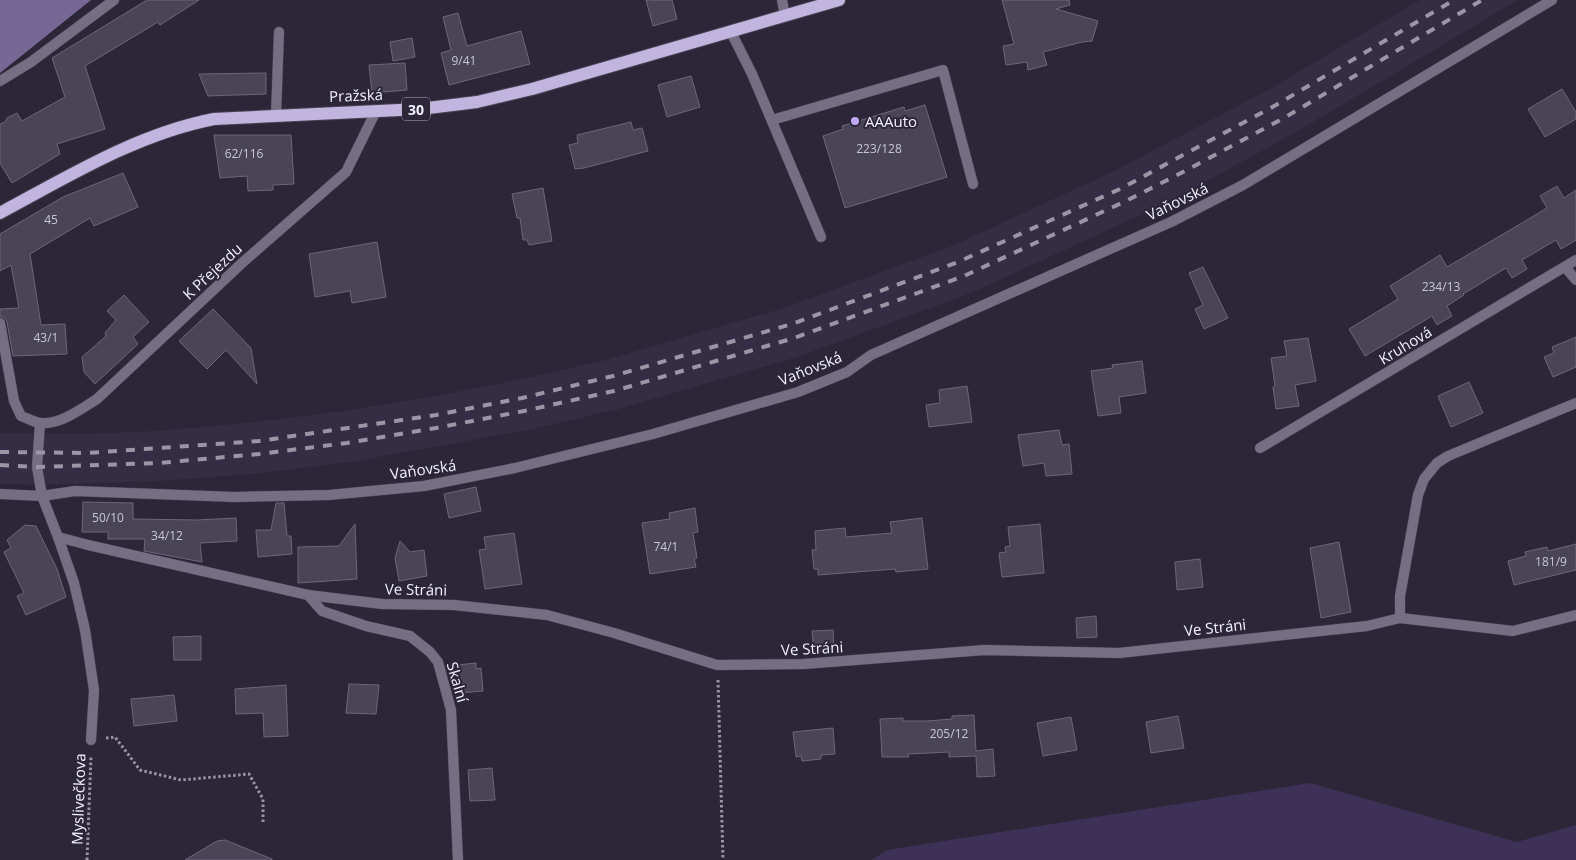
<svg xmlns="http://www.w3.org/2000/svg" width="1576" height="860" font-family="'Open Sans',sans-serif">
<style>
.built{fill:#342d44}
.green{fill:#3e3157}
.water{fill:#766795}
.building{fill:#494456;stroke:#6c667a}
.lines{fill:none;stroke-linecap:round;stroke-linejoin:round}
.service-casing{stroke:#484354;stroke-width:11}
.minor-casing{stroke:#484354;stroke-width:11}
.primary-casing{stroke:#484354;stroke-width:14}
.path{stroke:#9995a3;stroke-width:3;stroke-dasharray:2.5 2.5;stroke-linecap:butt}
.service{stroke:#756f84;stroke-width:10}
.minor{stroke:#756f84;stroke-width:10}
.primary{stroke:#c1b4df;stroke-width:12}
.rail{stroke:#9a96a5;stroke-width:4;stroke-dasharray:9 9;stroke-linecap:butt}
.poi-dot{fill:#c0a8f3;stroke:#2c2738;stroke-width:2}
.labels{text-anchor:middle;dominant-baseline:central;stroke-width:4;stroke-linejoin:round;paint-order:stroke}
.number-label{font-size:12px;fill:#c9c6d3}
.shield{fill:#2c2738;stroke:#b8b4c2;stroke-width:1}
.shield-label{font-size:14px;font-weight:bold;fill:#f4f1fd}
.street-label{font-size:15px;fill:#f4f1fd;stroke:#2c2738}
.poi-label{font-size:15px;fill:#f4f1fd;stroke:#2c2738;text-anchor:start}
</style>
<rect width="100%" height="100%" fill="#2c2738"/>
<!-- built -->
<path class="built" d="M1420,0H1518L1293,134L1192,189L1134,218L971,293L800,356L619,409L528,430L350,462L261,473L160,481L37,485L0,484V433L82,434L157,431L256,422L343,411L430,397L518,380L606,360L784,308L952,246L1112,172L1268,90Z"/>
<!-- green -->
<path class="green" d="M1310,783L1517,842L1576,825V860H871L888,850Z"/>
<!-- water -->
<path class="water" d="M0,0H91L0,73Z"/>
<!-- building -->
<g class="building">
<path d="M147,0H199L160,25L158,22L85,66L105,129L57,144L60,154L12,183L0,163V124L5,122L7,118L17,113L22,121L65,97L52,58Z"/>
<path d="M646,0H672L677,19L653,26Z"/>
<path d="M1002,0H1069L1070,5L1056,9L1098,21L1092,41L1082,42L1043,52L1047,65L1028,70L1027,62L1006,65L1003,46L1014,44Z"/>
<path d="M458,13L467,46L521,31L530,64L449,85L441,53L451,50L443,17Z"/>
<path d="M412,38L415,57L393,61L390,42Z"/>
<path d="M405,63L407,90L372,93L369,65Z"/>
<path d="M266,73V94L208,96L199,74Z"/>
<path d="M691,76L700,107L667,117L658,85Z"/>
<path d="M1562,89L1576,112V119L1545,137L1528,109Z"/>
<path d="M925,105L947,177L845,208L823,136L843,129L842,126L904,107L905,111Z"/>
<path d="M631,122L633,130L642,128L648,151L584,168L575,169L569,145L578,143L577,135Z"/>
<path d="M214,135H291L294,184L273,185V190L248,191L247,176L220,178Z"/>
<path d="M123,173L138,207L94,226L90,218L30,254L41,325L65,324L67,354L13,356L7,322L5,318L0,316V309L19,308L11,265L0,271V234L63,197Z"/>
<path d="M1557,186L1564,198L1576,190V240L1561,249L1556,240L1522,260L1527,269L1512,278L1506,268L1463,294L1464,295L1447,306L1452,316L1445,320L1437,325L1432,316L1365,356L1349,329L1398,299L1390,286L1440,255L1447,267L1522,223L1547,208L1540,196Z"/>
<path d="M543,188L552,241L529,245L527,240H523L520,218H517L512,194Z"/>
<path d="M377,242L386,297L352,303L350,291L315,297L309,254Z"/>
<path d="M1203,267L1228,318L1204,329L1195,309L1203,305L1189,273Z"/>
<path d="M124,295L149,322L133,337L138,344L95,384L84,372L82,357L106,336L105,333L116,320L107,311Z"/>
<path d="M213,309L251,348L257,384L226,350L207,369L179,341Z"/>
<path d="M1576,337V367L1553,377L1544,357L1554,353L1552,347Z"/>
<path d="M1308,338L1316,381L1295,385L1299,406L1276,409L1273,387L1275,386L1271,358L1287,356L1284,341Z"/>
<path d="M1142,361L1146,393L1119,397L1121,413L1098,416L1091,371L1113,368L1112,365Z"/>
<path d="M1469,382L1483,413L1451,427L1438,396Z"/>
<path d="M967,386L972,422L929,427L926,405L940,403L939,390Z"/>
<path d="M1059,430L1062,445L1069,444L1072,474L1046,476L1044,463L1023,466L1018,435Z"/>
<path d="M476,487L481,511L449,518L444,494Z"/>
<path d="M83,502L133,503V519L197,520L236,518L237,541L200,543L202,562L144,551L145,539H108V532H82Z"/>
<path d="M276,503H284L287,536H291L292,554L258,557L256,530H271Z"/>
<path d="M695,508L698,532L693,533L697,558L694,559L696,567L650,574L642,523L670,519L669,513Z"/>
<path d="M922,518L928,569L896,572L895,569L818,575V569H814L812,550H816L815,531L845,528L846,537L892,533L890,522Z"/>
<path d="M355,524L357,579L298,583V547L339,546Z"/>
<path d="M1040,524L1044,573L1002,577L999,553L1006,552L1005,547L1010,546L1008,527Z"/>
<path d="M25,525L36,526L57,569L66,597L26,615L17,596L24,593L4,552L11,548L7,540Z"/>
<path d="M514,533L522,584L485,589L479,550L486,549L484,537Z"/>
<path d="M400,541L410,552L424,550L427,576L399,581L395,558Z"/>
<path d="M1339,542L1351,612L1321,618L1310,548Z"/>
<path d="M1576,544V570L1514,585L1508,561L1526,556L1525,552L1547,547L1548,551Z"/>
<path d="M1200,559L1203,587L1177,590L1175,562Z"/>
<path d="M1096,616L1097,637L1077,638L1076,618Z"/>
<path d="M833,630L834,650L814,651L812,631Z"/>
<path d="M201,636V660H174L173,637Z"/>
<path d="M476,663V669L481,668L483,691L459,693L457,665Z"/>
<path d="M349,684L379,685L376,714L346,713Z"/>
<path d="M286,685L288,736L264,737L263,713L236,714L235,689Z"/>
<path d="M174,695L177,721L134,726L131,699Z"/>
<path d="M974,715L976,751L993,749L995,776L977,777L976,756L949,757V752L908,754L909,757H882L880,719L903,718V721H927L952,719V716Z"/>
<path d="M1178,716L1184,748L1151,753L1146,722Z"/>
<path d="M1071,717L1077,750L1043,756L1037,723Z"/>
<path d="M833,728L835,754L821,755V759L802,761L801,756L796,757L793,732Z"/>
<path d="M492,768L495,800L470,801L468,770Z"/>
<path d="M225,840L272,859V860H185L217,841Z"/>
</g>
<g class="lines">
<defs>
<g id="service">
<path d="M782,0L785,16"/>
<path d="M731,32L752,74L821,237"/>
<path d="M0,81L31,62L114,0"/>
<path d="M276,115L279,32"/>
<path d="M772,120L943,70L973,184"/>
<path d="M0,494L42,496"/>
</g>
<g id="minor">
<path d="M1565,267L1576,280"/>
<path d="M0,323L14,401L21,416C27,418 34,422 40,423C60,425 81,409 97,399L242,263L346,172L376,111"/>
<path d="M40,423L37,467L42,496L58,537L88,545L308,595L382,604L454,605L547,615L614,633L717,665L804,664L984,650L1119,653L1367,626L1400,618L1513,631L1576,615"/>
<path d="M1260,448L1576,260"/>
<path d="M42,496L75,491L235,497L329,495L424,486L515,468L653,434L798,392L847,372L871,355L1171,222L1243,185L1552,0"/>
<path d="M58,537L74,583L85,630L94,690L91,740"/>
<path d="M308,595L322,611L366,626L410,636L430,652L438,662L451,710L458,860"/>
<path d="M1400,618V596L1418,495L1424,479L1437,463L1448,456L1576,403"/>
</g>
<path id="primary" d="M0,213C69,176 137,134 214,119L420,109L477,102L532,89L839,0"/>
</defs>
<!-- service casing -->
<use href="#service" class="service-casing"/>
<!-- minor casing -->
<use href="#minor" class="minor-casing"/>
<!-- primary casing -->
<use href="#primary" class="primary-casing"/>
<!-- path -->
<g class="path">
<path d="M718,680L723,860"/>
<path d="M106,738L115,737L140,770L181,780L249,774L263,799V823"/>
<path d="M87,860L91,756"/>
</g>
<!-- service -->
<use href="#service" class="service"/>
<!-- minor -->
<use href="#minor" class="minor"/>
<!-- primary -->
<use href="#primary" class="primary"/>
<!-- rail -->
<g class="rail">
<path d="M0,452L87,453L259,441L436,415L522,398L613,376L792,324L958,262L1120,189L1276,105L1454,0"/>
<path d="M0,465L37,467L159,463L259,454L347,443L436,428L524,411L614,391L794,338L964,276L1126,201L1183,172L1284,118L1482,0"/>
</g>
</g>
<!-- markers -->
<circle class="poi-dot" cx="855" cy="121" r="5"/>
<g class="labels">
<!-- number labels -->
<g class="number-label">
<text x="464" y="60">9/41</text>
<text x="879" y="148">223/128</text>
<text x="244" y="153">62/116</text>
<text x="51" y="219">45</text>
<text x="1441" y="286">234/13</text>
<text x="46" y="337">43/1</text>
<text x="108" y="517">50/10</text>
<text x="167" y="535">34/12</text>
<text x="666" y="546">74/1</text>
<text x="1551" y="561">181/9</text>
<text x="949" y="733">205/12</text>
</g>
<!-- shield labels -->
<rect class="shield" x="402" y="97.5" width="28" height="23" rx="4"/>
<g class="shield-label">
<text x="416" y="109">30</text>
</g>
<!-- street labels -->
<g class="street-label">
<text transform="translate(356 95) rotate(-2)">Pražská</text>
<text transform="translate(1177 201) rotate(-26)">Vaňovská</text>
<text transform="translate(212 271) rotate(-43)">K Přejezdu</text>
<text transform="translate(1405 345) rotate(-31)">Kruhová</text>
<text transform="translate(810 368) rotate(-22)">Vaňovská</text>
<text transform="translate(423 469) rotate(-8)">Vaňovská</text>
<text transform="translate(416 589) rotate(1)">Ve Stráni</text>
<text transform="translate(1215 627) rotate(-6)">Ve Stráni</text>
<text transform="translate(812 648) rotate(-3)">Ve Stráni</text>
<text transform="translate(458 682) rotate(74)">Skalní</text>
<text transform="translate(78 799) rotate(-88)">Myslivečkova</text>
</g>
<!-- poi labels -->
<g class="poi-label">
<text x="865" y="121">AAAuto</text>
</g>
</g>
</svg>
